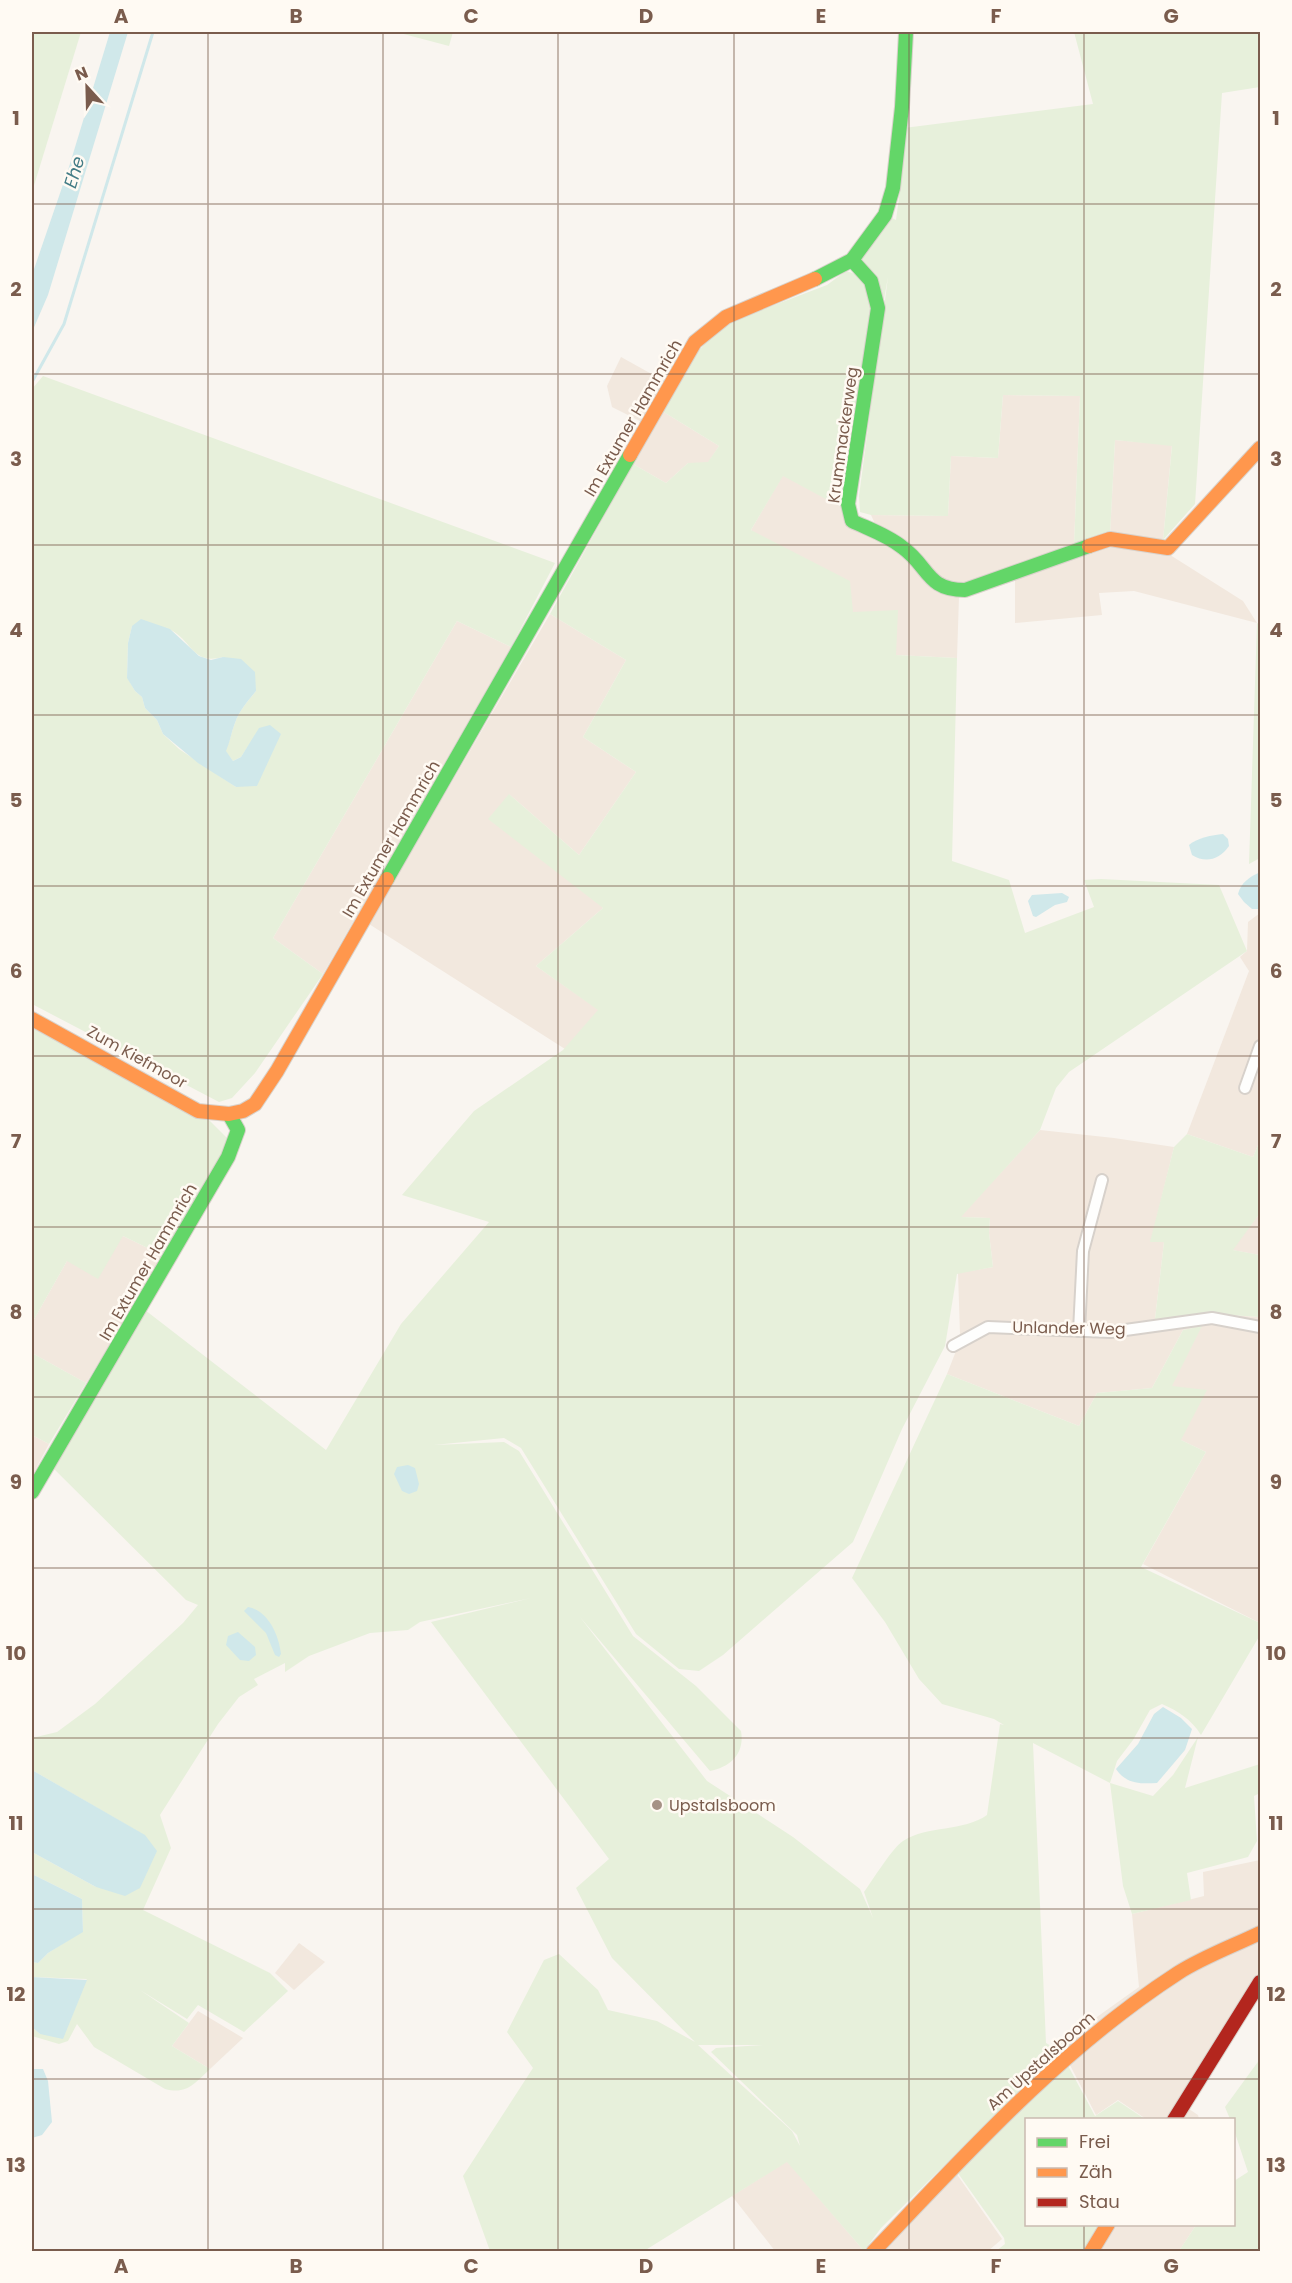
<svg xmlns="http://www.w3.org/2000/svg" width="1292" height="2283" font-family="Poppins,sans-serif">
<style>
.residential{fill:#f2e8de}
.green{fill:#e7f0db;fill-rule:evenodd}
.water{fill:#d0e8ea}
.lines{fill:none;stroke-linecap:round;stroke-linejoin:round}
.stream{stroke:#d0e8ea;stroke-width:3}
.street-casing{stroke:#d7d1cb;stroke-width:14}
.fast-casing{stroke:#d9d2cb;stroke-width:16}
.slow-casing{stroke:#d9d2cb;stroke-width:16}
.jam-casing{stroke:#d9d2cb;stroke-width:16}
.street{stroke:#fefefd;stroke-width:10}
.fast{stroke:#63d668;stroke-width:14}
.slow{stroke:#ff974d;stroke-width:14}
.jam{stroke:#b3261e;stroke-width:14}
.grid{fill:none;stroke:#7a5c4d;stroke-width:1.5;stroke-opacity:0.55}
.poi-dot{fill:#a69286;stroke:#fffaf3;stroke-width:2}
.labels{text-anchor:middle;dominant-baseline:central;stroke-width:5;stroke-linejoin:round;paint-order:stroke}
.street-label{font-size:16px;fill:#7a5c4d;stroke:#fffaf3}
.poi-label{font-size:16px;fill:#7a5c4d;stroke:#fffaf3;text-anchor:start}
.water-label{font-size:18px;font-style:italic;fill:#437c86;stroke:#fffaf3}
.neatline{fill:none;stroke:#7a5c4d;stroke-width:2}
.grid-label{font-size:20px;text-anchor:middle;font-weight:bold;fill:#7a5c4d}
</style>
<rect width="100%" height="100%" fill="#f9f5f0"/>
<!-- residential -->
<g class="residential">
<path d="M621,357L666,382L640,421L612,407L607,386Z"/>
<path d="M1003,395L1080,396L1074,545L959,586L939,578L877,528L871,515L948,516L951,456L998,458Z"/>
<path d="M662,411L719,446L708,463H688L666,483L633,464Z"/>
<path d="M1115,440L1172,445L1163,540L1110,535Z"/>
<path d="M783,475L847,510L892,543L959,597L957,658L896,655L853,612L751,530Z"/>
<path d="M1110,544L1167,553L1243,601L1257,623L1134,591L1099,593L1102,615L1015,623V578Z"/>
<path d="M550,614L626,660L583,737L636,772L579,855L509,794L603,908L536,966L599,1010L565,1049L369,924Z"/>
<path d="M457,621L511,647L323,974L273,938Z"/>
<path d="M1260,913V1140L1253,1157L1187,1134L1249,971L1240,957L1247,951L1248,922Z"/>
<path d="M1040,1130L1114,1138L1174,1147L1151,1241L1164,1242L1155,1319L1213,1314L1260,1317V1314V1623L1143,1564L1206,1452L1181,1440L1171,1386L1201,1327L1183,1330L1152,1388L1097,1393L1079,1426L947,1374L956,1351L960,1334L958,1273L993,1267L989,1233L990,1218L960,1217Z"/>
<path d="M1260,1213V1255L1232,1250Z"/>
<path d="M123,1236L164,1256L86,1383L32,1353V1323L67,1261Z"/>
<path d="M32,1435L49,1444L32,1476Z"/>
<path d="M1260,1860V1993L1189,2109L1198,2115L1199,2119H1146L1118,2100L1096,2115L1059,2044L1139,1987L1132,1914L1204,1896L1203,1872Z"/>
<path d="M299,1943L325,1962L294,1990L275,1973Z"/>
<path d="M198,2011L243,2038L210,2069L172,2046Z"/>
<path d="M787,2161L864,2251H775L732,2196Z"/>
<path d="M949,2163L1002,2239L988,2251L867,2252L884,2229Z"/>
<path d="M1101,2225H1196L1179,2251L1084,2252Z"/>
</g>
<!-- green -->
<g class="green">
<path d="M32,32H81L32,192Z"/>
<path d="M396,32H453L449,46Z"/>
<path d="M1074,32H1260V87L1222,93L1195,504L1163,540L1172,446L1115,440L1110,535L1074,545L1080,396L1003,395L998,458L951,456L948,516L871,515L860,512L859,496L888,277L883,305L860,260L886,221L892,218L896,220L901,183L904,128L1093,104Z"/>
<path d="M846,271C873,278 870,291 872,315L837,505L783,476L751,530L850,581L853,612L898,610L896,655L957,658L952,861L1009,880L1025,933L1094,907L1084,880L1101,879L1219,885L1247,951L1069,1072L1056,1088L1040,1130L961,1217L990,1218L989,1233L993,1267L957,1274L945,1346L902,1429L853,1542L723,1655L699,1671L679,1669L636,1634L521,1448L504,1438L434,1445L504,1442L519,1451L633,1636L696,1686L741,1731C745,1753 731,1767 710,1771L580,1617L707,1781L793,1837L860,1889L873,1918L864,1892C872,1881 893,1847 903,1841C928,1825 963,1832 987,1815L1000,1724L1004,1725L994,1719L942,1704L919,1679L885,1622L852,1578L947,1374L1079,1426L1097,1393L1152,1388L1183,1330L1202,1326L1172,1386L1207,1390L1181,1440L1206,1452L1141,1567L1260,1623V1635L1201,1735C1191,1719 1178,1711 1162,1704L1150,1710L1133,1740L1117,1761L1110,1783L1153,1796L1173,1775L1198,1737L1185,1788L1260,1764V1793L1254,1796L1257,1841L1248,1857L1187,1873L1191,1900L1132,1914L1123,1886L1110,1783L1033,1743L1046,2043L1051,2046L1048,2051L1057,2045L1095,2116L1118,2101L1145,2119L1026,2120V2224L1100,2225L1083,2251H996L1005,2244L1004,2238L950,2162L978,2132L881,2228L864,2251L787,2162L644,2251H490L463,2176L533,2068L507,2032L544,1960L559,1954L598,1990L608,2010L657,2021L695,2042L612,1958L576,1888L609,1859L431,1622L531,1598L420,1622L408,1630L370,1633L309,1656L285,1672V1663L254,1679L258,1685L239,1697L218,1724L160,1815L171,1848L143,1910L270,1973L288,1991L244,2032L198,2005L187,2019L140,1990L189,2023L172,2046L210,2069C195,2083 187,2095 165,2089L94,2047L77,2024L68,2041L59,2044L32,2036V2027L40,2034L87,1979L32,1977V1962L38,1963L48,1953L83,1931L82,1899L32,1874V1852L96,1887L144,1835L32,1770V1738L57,1732L95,1704L183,1623L198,1605L186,1600L54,1469L145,1310L326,1450L401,1324L489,1222L402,1195L474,1111L563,1050L598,1010L536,966L603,908L488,819L509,794L579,855L636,772L583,737L626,660L550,614L633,464L666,483L688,463L708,462L719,446L662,411L695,355L708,340L730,322L827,285ZM698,2045H763L716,2048L711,2052L797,2135L800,2146L792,2131Z"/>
<path d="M43,376L555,563L511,647L457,621L273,938L323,974L255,1073L232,1098L219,1102L32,1004V389ZM132,626C143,627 162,625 171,630C193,642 192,665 223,657L256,691C248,701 239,711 235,723C231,733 230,742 225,751L233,761L241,757L249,745L236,787L179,749L163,734L157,720L145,708L142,697L135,691L127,677L128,643Z"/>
<path d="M1257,623L1260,625V858L1249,864Z"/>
<path d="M32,1028L210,1121L227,1138L224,1155L164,1256L123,1236L98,1279L67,1261L32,1323Z"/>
<path d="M1187,1134L1253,1157L1260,1140V1213L1233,1250L1260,1255V1317L1213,1314L1155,1319L1164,1242H1150L1174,1147Z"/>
<path d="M32,1353L86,1383L49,1444L32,1435Z"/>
<path d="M1260,2059V2251H1179L1196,2225L1234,2224V2181L1248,2172L1234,2130V2120L1230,2119L1225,2107Z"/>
</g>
<!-- water -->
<g class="water">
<path d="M110,32H128L48,295L32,332V275L69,167Z"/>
<path d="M141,619L170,629L199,656L211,660L223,657L241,659L255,672L256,691C248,701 239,711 235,723C231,733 230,742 226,751L233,761L241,757L259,728L270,725L281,734L257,786L236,787L198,763L163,734L157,720L145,708L142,697L135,691L127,678L128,643L132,626Z"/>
<path d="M1223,834L1228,839L1229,846C1220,859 1206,864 1192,855L1189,845C1197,838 1212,835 1223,834Z"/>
<path d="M1260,872V909H1252L1244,902L1238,894C1241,882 1250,877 1260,872Z"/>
<path d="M1062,893L1069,897L1067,902L1055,905L1036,917L1033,916L1028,901L1032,895Z"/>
<path d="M408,1465L415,1468L419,1484L417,1491L409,1494L402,1491L394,1474L397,1467Z"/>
<path d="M248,1607C269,1611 279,1636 281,1654L279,1657L275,1655L266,1633L244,1611Z"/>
<path d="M238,1632L255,1647L256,1655L249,1661L240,1660L226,1645L228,1636Z"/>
<path d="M1163,1707L1181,1718L1192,1729L1185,1750L1157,1783C1140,1784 1126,1784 1116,1769L1138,1744L1154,1714Z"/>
<path d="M32,1770L145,1835L157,1851L140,1888L125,1896L96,1887L32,1852Z"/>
<path d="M32,1874L82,1899L83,1932L48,1953L38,1963L32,1962Z"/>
<path d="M32,1977L87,1980L63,2039L40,2034L32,2027Z"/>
<path d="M32,2069H43L48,2081L52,2122L42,2135L32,2138Z"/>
</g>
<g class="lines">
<!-- stream -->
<path class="stream" d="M32,382L64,324L153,32"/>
<defs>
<g id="street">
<path d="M1245,1088L1260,1046"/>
<path d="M1079,1331L1083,1251L1102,1180"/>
<path d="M953,1346L988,1327L1111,1332L1212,1318L1260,1327"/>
</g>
<g id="fast">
<path d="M852,260L871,281L878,308L848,504L852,521C869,529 887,535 902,547C929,566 926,590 965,590L1089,546"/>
<path d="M815,279L852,260L885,215L893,188L902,107L906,32"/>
<path d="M387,879L630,455"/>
<path d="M32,1492L228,1157L238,1130L229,1114"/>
</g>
<g id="slow">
<path d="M630,455L695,342L726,317L815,279"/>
<path d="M1089,546L1110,539L1168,548L1260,448"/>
<path d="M32,1019L198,1111L229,1114L243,1111L255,1104L277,1071L387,879"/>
<path d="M873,2252C967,2153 1062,2048 1178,1973C1203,1957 1233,1946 1260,1933"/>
<path d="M1091,2252L1108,2224"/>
</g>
<path id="jam" d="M1174,2120L1260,1982"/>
</defs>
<!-- street casing -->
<use href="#street" class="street-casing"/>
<!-- fast casing -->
<use href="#fast" class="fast-casing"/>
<!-- slow casing -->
<use href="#slow" class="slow-casing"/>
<!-- jam casing -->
<use href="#jam" class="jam-casing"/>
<!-- street -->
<use href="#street" class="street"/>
<!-- fast -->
<use href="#fast" class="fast"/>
<!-- slow -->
<use href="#slow" class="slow"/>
<!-- jam -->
<use href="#jam" class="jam"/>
</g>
<!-- grid -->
<path class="grid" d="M208,32V2252M383,32V2252M558,32V2252M734,32V2252M909,32V2252M1084,32V2120M32,204H1260M32,374H1260M32,545H1260M32,715H1260M32,886H1260M32,1056H1260M32,1227H1260M32,1397H1260M32,1568H1260M32,1738H1260M32,1909H1260M32,2079H1260M1084,2224V2252"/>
<!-- markers -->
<circle class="poi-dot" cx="657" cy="1805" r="6"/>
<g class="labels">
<!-- street labels -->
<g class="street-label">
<text transform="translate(633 418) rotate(-60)">Im Extumer Hammrich</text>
<text transform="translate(843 435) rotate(-82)">Krummackerweg</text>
<text transform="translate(391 839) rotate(-60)">Im Extumer Hammrich</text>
<text transform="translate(137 1057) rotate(29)">Zum Kiefmoor</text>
<text transform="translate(148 1262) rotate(-60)">Im Extumer Hammrich</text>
<text transform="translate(1069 1328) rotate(1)">Unlander Weg</text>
<text transform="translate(1041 2061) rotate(-42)">Am Upstalsboom</text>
</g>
<!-- poi labels -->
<g class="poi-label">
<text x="669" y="1805">Upstalsboom</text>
</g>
<!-- water labels -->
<g class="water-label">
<text transform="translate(74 172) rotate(-73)">Ehe</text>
</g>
</g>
<!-- border -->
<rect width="1292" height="2283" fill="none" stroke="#fffaf3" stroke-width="66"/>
<!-- legend -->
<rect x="1025" y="2118" width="210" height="108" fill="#fffaf3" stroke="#cabbb1" stroke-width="1.5"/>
<rect x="1037" y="2138" width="30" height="9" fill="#63d668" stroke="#cabbb1" stroke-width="1.5"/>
<text x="1079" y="2148" font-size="18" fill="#7a5c4d">Frei</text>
<rect x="1037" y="2168" width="30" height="9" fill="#ff974d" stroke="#cabbb1" stroke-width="1.5"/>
<text x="1079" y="2178" font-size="18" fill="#7a5c4d">Zäh</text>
<rect x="1037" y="2198" width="30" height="9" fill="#b3261e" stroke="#cabbb1" stroke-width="1.5"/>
<text x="1079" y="2208" font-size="18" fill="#7a5c4d">Stau</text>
<!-- north arrow -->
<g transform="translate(87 87) rotate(338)" stroke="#fffaf3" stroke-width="4.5" paint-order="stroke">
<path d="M0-4.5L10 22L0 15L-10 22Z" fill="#7a5c4d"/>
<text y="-9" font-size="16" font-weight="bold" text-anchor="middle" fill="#7a5c4d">N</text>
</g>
<rect x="33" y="33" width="1226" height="2217" class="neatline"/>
<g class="grid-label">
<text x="121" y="23">A</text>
<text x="296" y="23">B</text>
<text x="471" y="23">C</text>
<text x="646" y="23">D</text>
<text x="821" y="23">E</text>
<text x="996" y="23">F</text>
<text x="1171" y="23">G</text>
<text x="16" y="125">1</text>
<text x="1276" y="125">1</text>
<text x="16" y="296">2</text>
<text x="1276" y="296">2</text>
<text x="16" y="466">3</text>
<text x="1276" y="466">3</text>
<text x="16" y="637">4</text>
<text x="1276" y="637">4</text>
<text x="16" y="807">5</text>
<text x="1276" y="807">5</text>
<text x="16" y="978">6</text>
<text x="1276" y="978">6</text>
<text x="16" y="1148">7</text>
<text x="1276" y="1148">7</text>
<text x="16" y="1319">8</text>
<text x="1276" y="1319">8</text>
<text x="16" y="1489">9</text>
<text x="1276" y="1489">9</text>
<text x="16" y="1660">10</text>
<text x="1276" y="1660">10</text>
<text x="16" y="1830">11</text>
<text x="1276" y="1830">11</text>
<text x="16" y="2001">12</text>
<text x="1276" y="2001">12</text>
<text x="16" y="2172">13</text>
<text x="1276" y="2172">13</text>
<text x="121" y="2273">A</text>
<text x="296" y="2273">B</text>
<text x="471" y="2273">C</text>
<text x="646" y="2273">D</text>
<text x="821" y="2273">E</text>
<text x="996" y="2273">F</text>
<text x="1171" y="2273">G</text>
</g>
</svg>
